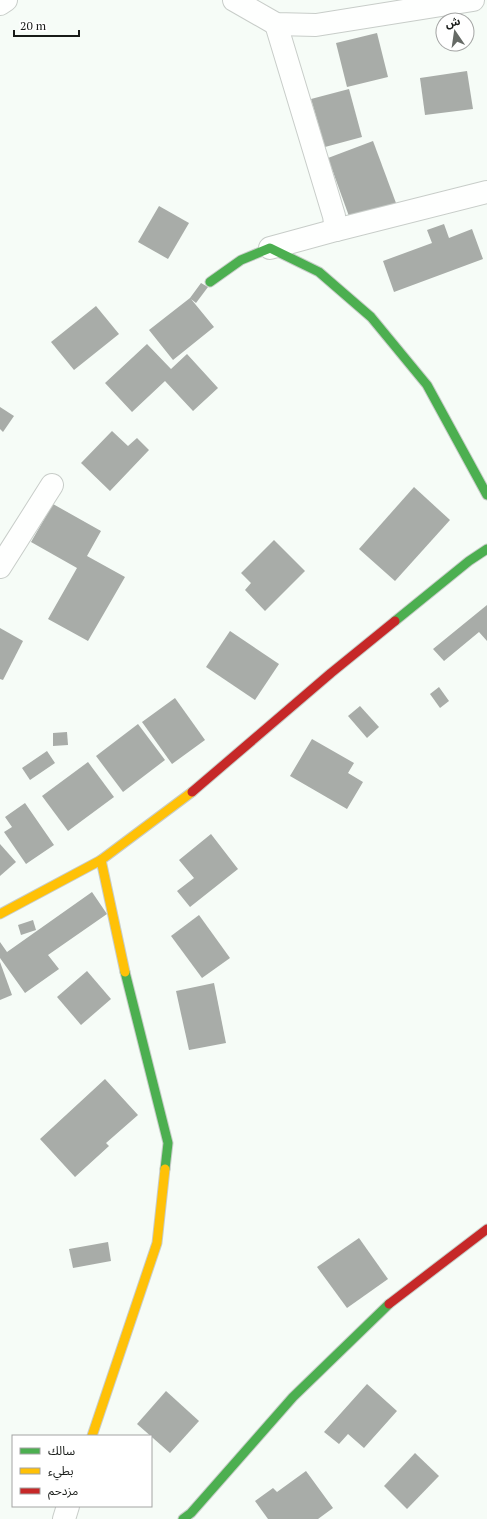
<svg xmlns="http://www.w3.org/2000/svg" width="487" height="1519" font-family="'PT Serif','Noto Sans Arabic',serif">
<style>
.building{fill:#a8aca8}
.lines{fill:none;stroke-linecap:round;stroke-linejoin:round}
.street-casing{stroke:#c8cdc9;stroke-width:24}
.fast-casing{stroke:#c8cdc9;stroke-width:11}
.slow-casing{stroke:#c8cdc9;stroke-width:11}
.jam-casing{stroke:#c8cdc9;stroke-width:11}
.street{stroke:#fefffe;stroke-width:22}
.fast{stroke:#4caf50;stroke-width:9}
.slow{stroke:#ffc107;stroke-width:9}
.jam{stroke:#c62828;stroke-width:9}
</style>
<rect width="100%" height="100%" fill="#f6fcf7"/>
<!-- building -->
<g class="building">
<path d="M377,33L388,77L347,87L336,43Z"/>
<path d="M467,71L473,109L425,115L420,78Z"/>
<path d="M349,89L362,137L325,147L311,99Z"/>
<path d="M373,141L396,203L350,219L328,158Z"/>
<path d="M159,206L189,223L168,259L138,242Z"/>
<path d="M444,224L449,238L472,229L483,259L394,292L383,261L432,243L427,230Z"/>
<path d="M201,283L208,287L196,303L191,299L214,327L173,360L149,330L190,298Z"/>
<path d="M96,306L119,334L74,370L51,342Z"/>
<path d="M147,344L171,369L187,354L218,388L193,411L165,381L132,412L105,383Z"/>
<path d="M0,407L14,416L3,432L0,429Z"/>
<path d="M112,431L128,446L137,438L149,450L110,491L81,463Z"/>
<path d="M414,487L450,520L395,581L359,549Z"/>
<path d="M53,504L101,531L87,556L125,577L88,641L48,619L77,568L31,542Z"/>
<path d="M274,540L305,571L265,611L245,590L251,583L241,573Z"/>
<path d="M487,605V641L479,632L444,661L433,649Z"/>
<path d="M0,628L23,641L3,680L0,679Z"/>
<path d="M230,631L279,664L255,700L206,667Z"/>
<path d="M439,687L449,701L440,708L430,694Z"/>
<path d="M175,698L205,740L172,764L142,722Z"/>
<path d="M360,706L379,727L367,738L348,716Z"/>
<path d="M138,724L165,760L123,792L96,756Z"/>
<path d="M67,732L68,745L53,746V733Z"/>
<path d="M312,739L354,763L348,773L363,782L347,809L290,776Z"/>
<path d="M47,751L55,763L30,780L22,768Z"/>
<path d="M88,762L114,797L68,831L42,796Z"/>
<path d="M25,803L54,845L26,864L4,832L12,827L5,817Z"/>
<path d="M211,834L238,869L190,907L177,891L194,878L179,860Z"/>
<path d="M0,844L16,862L0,876Z"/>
<path d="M92,892L107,914L48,955L59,969L25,993L0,958V942L7,952Z"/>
<path d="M199,915L230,958L202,978L171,936Z"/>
<path d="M33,920L36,930L21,935L18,925Z"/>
<path d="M0,962L12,995L0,1000Z"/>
<path d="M87,971L111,999L81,1025L57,997Z"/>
<path d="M214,983L226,1043L189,1050L176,991Z"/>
<path d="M105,1079L138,1115L106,1143L109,1146L75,1177L40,1139Z"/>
<path d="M359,1238L388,1279L347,1308L317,1267Z"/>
<path d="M108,1242L111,1261L73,1268L69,1249Z"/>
<path d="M367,1384L397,1411L364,1448L348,1434L339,1444L324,1432Z"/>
<path d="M166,1391L199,1421L170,1453L137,1424Z"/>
<path d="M415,1453L439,1476L407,1509L384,1486Z"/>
<path d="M306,1471L333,1508L318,1519H268L255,1501L273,1488L277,1492Z"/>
</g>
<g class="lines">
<defs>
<g id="street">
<path d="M234,0L276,24L316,25L473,0"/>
<path d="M0,4L6,0"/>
<path d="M276,24L334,216L336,230L487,192"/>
<path d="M270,248L336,230"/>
<path d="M0,567L52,485"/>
<path d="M64,1519L68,1506"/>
</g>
<g id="fast">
<path d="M210,282L241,260L270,248L319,272L371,317L427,385L487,495"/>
<path d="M395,621L469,561L487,549"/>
<path d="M125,972L168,1143L165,1169"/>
<path d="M183,1519L191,1513L293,1397L389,1304"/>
</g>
<g id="slow">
<path d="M101,860L125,972"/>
<path d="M0,914L101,860L192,792"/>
<path d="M92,1436L157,1243L165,1169"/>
</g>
<g id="jam">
<path d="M192,792L331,673L395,621"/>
<path d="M389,1304L487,1229"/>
</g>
</defs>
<!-- street casing -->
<use href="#street" class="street-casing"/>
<!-- fast casing -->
<use href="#fast" class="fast-casing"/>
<!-- slow casing -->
<use href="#slow" class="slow-casing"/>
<!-- jam casing -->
<use href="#jam" class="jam-casing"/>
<!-- street -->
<use href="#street" class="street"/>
<!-- fast -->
<use href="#fast" class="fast"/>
<!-- slow -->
<use href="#slow" class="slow"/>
<!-- jam -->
<use href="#jam" class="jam"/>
</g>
<!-- legend -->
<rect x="12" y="1435" width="140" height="72" fill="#ffffff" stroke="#a3a4a3"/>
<rect x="20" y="1448" width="20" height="6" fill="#4caf50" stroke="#a3a4a3"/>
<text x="48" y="1455" font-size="12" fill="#181b18">سالك</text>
<rect x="20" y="1468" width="20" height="6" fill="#ffc107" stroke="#a3a4a3"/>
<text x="48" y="1475" font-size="12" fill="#181b18">بطيء</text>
<rect x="20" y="1488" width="20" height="6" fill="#c62828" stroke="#a3a4a3"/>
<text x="48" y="1495" font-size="12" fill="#181b18">مزدحم</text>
<!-- north arrow -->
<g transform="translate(455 32) rotate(347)"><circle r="19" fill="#ffffff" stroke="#a3a4a3"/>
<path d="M0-3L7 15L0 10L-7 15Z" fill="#666a66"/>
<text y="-6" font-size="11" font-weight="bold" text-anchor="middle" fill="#181b18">ش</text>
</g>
<!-- scale -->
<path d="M14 30v6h65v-6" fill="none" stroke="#181b18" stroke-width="2"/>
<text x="20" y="30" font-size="12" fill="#181b18" stroke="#ffffff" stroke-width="3" paint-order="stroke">20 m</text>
</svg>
